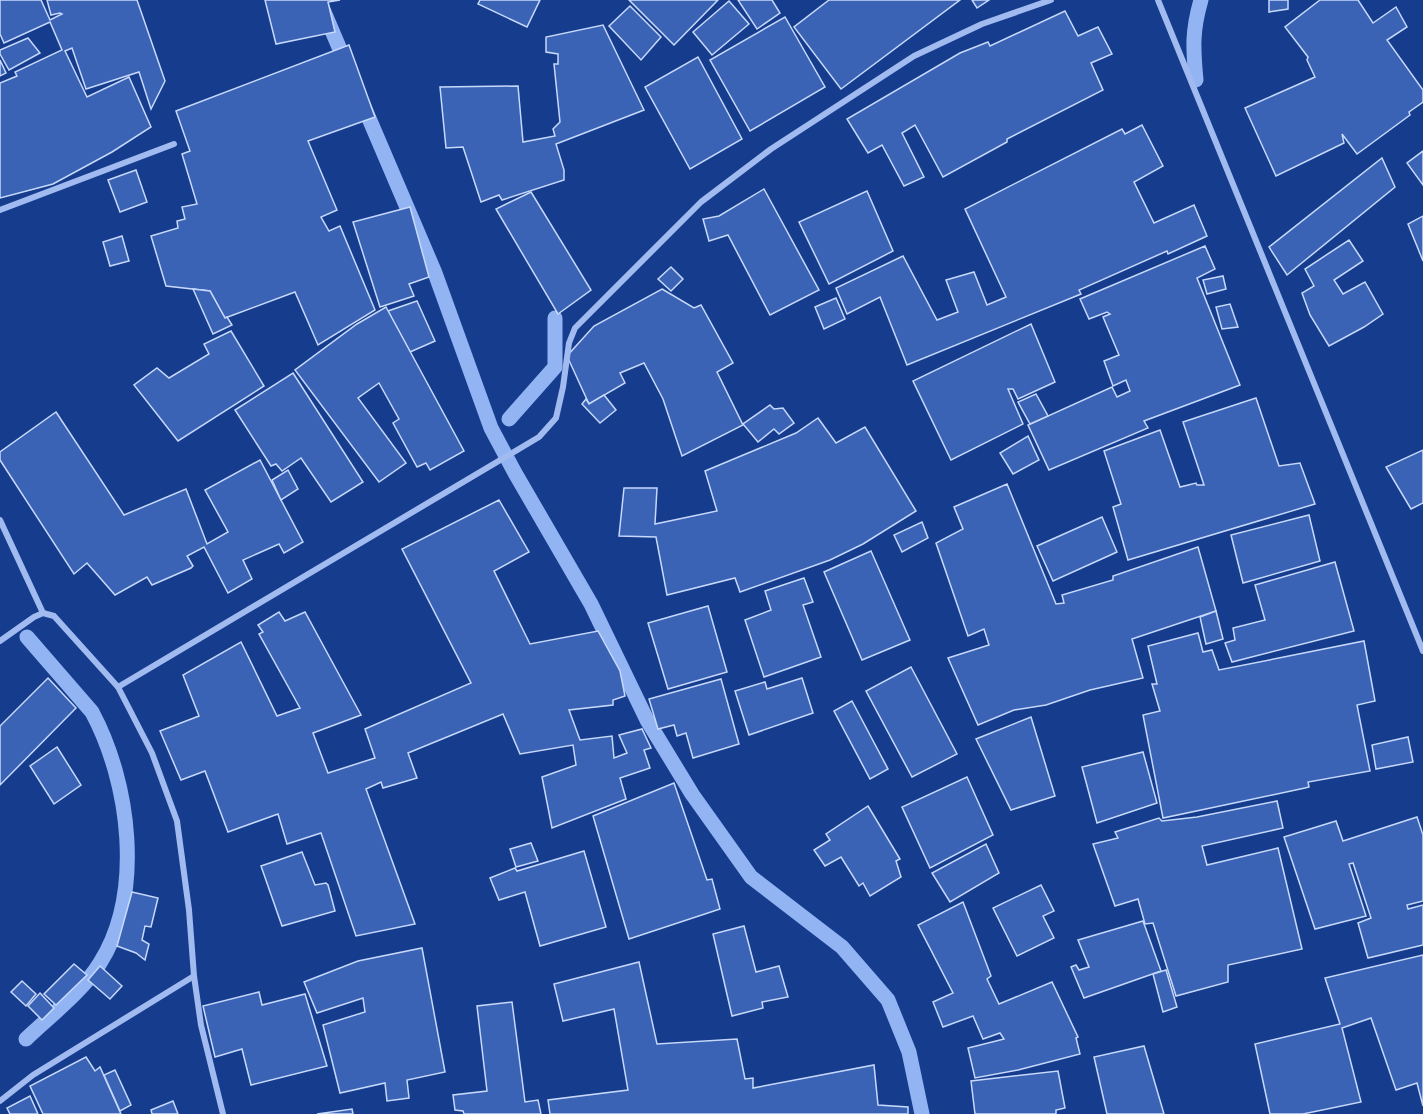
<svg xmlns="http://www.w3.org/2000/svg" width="1423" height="1114" font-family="'Work Sans',sans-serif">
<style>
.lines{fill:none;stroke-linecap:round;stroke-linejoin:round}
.stream{stroke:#93b4f3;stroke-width:15}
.building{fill:#3a62b5;stroke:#c7d9fb;stroke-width:1.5}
.minor{stroke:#a1bbf0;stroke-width:6}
</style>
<rect width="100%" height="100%" fill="#163c8e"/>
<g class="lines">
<!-- stream -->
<g class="stream">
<path d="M319,0L347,66"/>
<path d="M1196,80C1193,48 1192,31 1201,0"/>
<path d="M362,102L435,273L491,428L515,473L591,604L647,720L692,794L751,877L842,947L888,1000L909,1052L922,1114"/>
<path d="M509,419L555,367V318"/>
<path d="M26,1039C51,1015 82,992 100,963C144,893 130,783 92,712L27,637"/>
</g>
</g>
<!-- building -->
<g class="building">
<path d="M0,0H41L50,20L62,14L60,13L51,15L47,0H137L165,81L151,109L139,72L86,89L72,48L65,51L87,97L129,77L151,127L112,152L53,184L0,198V83L17,76L15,72L62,50L50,22L4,43L0,34Z"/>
<path d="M265,0H340L328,2L335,32L276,44Z"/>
<path d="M480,0H540L527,27L478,4Z"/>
<path d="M629,0H718L674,45Z"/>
<path d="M738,0H772L780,13L757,29Z"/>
<path d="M829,0H960L841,89L794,27Z"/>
<path d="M972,0H989L977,8Z"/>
<path d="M1269,0H1288V9L1269,12Z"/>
<path d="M1320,0H1358L1373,23L1396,7L1407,27L1387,40L1423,90V102L1409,112L1410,115L1357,154L1342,134L1344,143L1276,176L1245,108L1315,77L1307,60L1308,57L1285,27Z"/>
<path d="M729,1L749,24L712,55L693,32Z"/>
<path d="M630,6L661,37L641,60L609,26Z"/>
<path d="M1065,11L1078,36L1098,27L1112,54L1091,63L1103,90L1007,139V142L943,177L915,125L902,133L924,177L904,186L882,145L868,153L847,119L960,53L988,42L990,46Z"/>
<path d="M785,17L825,87L750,131L710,60Z"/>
<path d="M603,25L644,110L556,144L564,170V180L502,200L499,195L481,202L463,147L446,148L440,87L518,86L523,142L555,136L553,129L560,122L554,64H558V54L546,52V37Z"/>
<path d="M28,38L40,53L9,70L0,54V50Z"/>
<path d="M349,45L375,117L308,141L337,210L321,217L329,231L340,226L375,310L318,345L295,292L225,318L210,291L166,286L151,236L178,228L177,221L185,219L182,207L197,204L182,154L190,151L176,111Z"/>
<path d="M698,57L742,139L690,169L645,87Z"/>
<path d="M0,60L6,73L0,76Z"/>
<path d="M1142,125L1163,166L1134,182L1154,223L1194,205L1207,236L1168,254L1167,251L1079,290L1081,294L907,365L880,297L847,314L836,288L903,256L937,320L958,312L946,280L974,272L987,305L1006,297L965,209L1122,129L1125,134Z"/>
<path d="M1423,151V185L1407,163Z"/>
<path d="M1382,158L1395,187L1287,275L1269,247Z"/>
<path d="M136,170L147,202L120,212L108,180Z"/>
<path d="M764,189L819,290L770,315L728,235L709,241L703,219L719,216Z"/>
<path d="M867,191L893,251L829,284L799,222Z"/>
<path d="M531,192L591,290L558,314L496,209Z"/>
<path d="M410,207L429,277L409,284L414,296L380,307L353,222Z"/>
<path d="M1423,216V261L1408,224Z"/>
<path d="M122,236L129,261L110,266L103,242Z"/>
<path d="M1349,240L1363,261L1334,280L1343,294L1365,282L1383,314L1364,327L1329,346L1310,315L1302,293L1314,286L1305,269Z"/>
<path d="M1205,246L1215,269L1197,278L1240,385L1144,421L1148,428L1049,470L1028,425L1112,387L1117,397L1130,391L1126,380L1113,386L1104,361L1119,355L1103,317L1110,314L1107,312L1089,319L1080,299Z"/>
<path d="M671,267L683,279L671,291L658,279Z"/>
<path d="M1223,276L1226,289L1207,294L1203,280Z"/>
<path d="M193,289L210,291L225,318L227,317L232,325L213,334Z"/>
<path d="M662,289L694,308L701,305L733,363L717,372L743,425L682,456L663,399L644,363L620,373L625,383L589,404L567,356L594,326Z"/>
<path d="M836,298L845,319L824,329L815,307Z"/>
<path d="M417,301L435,341L410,352L388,311Z"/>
<path d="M1230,304L1238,327L1222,329L1216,307Z"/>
<path d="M386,307L464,451L430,470L426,463L417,467L393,423L399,419L379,383L358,398L406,463L379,482L295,370L357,324Z"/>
<path d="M1031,324L1055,382L1018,399L1013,389H1008L1023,424L951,460L913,381Z"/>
<path d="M231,331L264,386L178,441L134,385L157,368L169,378L209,354L204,344Z"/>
<path d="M293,373L363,482L331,502L301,458L282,471L276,464L271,466L235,410Z"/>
<path d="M1036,394L1048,416L1030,424L1018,402Z"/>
<path d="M604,395L616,410L600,423L582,404L586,399L589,404Z"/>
<path d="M1256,398L1279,466L1300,463L1315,504L1128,560L1113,507L1121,504L1104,451L1160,430L1180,487L1196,483L1197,485H1204L1183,422Z"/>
<path d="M770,405L774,409L783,408L794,423L779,434L774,429L758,442L743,424Z"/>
<path d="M56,412L124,515L186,489L207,544L228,532L205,490L260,460L303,542L284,553L279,544L243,560L252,579L228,593L204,547L187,556L193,566L191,568L152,585L147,577L115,595L87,563L74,574L0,460V452Z"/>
<path d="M818,418L836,443L865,427L916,511L863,544L830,560L740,592L735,578L667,595L656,537L619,536L624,488H657L655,524L717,511L705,471L796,433Z"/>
<path d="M1028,436L1039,460L1013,474L1000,453Z"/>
<path d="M1423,450V503L1411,509L1386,467Z"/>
<path d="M288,470L298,489L281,500L272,480Z"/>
<path d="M1007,484L1056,604L1064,603L1062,595L1113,580V576L1198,547L1216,611L1132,639L1143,678L1090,690L1046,705L1014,710L978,725L948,658L989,645L984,629L968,636L936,543L963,529L954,507Z"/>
<path d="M499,500L529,552L494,571L530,644L598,631L620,671L625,696L613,700V705L569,710L580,740L612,736L614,758L627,753L619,735L642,729L651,748L644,750L650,768L620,778L626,799L552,828L542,777L576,765L573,745L520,754L503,714L408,753L417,778L383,788L381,782L366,789L415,924L356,936L321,833L287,844L278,814L228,832L205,771L181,780L160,731L199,716L183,675L241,642L277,716L300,708L259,634L263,632L258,625L279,612L285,621L305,612L361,715L313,733L328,773L375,758L365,729L471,683L402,549Z"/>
<path d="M1309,515L1320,561L1243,583L1231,535Z"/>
<path d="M1102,517L1117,552L1053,581L1037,546Z"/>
<path d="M922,522L928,538L902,552L894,535Z"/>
<path d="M871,551L910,640L862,660L824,572Z"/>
<path d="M1335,562L1354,631L1232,662L1225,643L1235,640L1233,628L1265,620L1255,585Z"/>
<path d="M804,578L813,602L803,605L821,657L764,677L745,620L771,610L765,591Z"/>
<path d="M708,606L727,672L668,689L648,623Z"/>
<path d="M1216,611L1223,639L1206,644L1200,617Z"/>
<path d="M1198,633L1203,652L1212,650L1219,670L1364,641L1375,701L1357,705L1370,771L1308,782L1309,787L1305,788L1163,818L1143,715L1160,711L1152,684H1157L1148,646Z"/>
<path d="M911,667L957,754L912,777L866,691Z"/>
<path d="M48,678L76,708L0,785V726Z"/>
<path d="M802,678L813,713L749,735L735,691L765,682L767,689Z"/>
<path d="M721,679L739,744L693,758L686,733L677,736L674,725L658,729L649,699Z"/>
<path d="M852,701L888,769L870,779L834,711Z"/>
<path d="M1031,717L1055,796L1011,810L976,739Z"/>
<path d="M1408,737L1413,762L1376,769L1372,745Z"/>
<path d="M57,747L81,785L54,804L30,766Z"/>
<path d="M1143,752L1157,803L1097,823L1082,767Z"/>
<path d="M967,777L993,835L930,868L902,807Z"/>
<path d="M674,783L707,880L712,879L720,909L629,939L593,816Z"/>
<path d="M1277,801L1283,828L1202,846L1207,865L1278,848L1302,949L1228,965V982L1176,996L1153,923L1145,924L1138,899L1115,906L1093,844L1118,838L1115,832L1159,818L1162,821L1197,817Z"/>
<path d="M868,806L900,859L896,861L901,877L870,896L863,883L859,886L841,857L825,866L814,850L830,840L826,834Z"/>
<path d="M1417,817L1423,835V901L1407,905L1408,909L1423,905V945L1368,958L1358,923L1371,918L1353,863L1349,864L1366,916L1315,929L1284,837L1336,821L1343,841Z"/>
<path d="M531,843L538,861L516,867L510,849Z"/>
<path d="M986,844L999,873L950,902L932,873Z"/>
<path d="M584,851L606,927L540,946L525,892L499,900L490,878L515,868L517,871Z"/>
<path d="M302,852L315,885L326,883L328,885L335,911L282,926L261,866Z"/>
<path d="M1041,885L1054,911L1043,916L1054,938L1017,956L993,908Z"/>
<path d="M132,892L158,898L151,927L145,926L142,940L149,944L145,960L136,953L117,946Z"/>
<path d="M963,902L991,976L987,979L999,1004L1052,982L1078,1037L1076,1038L1080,1054L1018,1070L975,1078L968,1048L1004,1039L1000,1033L983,1039L973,1016L943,1027L933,1002L953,993L918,925Z"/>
<path d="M1143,921L1161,971L1084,998L1071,967L1076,965L1079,970L1089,967L1078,940Z"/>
<path d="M744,926L756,972L779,966L788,997L762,1002L763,1008L732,1016L713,934Z"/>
<path d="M422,948L445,1072L407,1080L409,1098L387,1101L385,1083L340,1093L323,1025L365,1012L363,998L317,1013L304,982L358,961Z"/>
<path d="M1423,955V1106L1417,1083L1396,1090L1371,1018L1342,1028L1361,1102L1303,1114H1270L1255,1044L1340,1024L1325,978Z"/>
<path d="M639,962L657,1044L737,1039L745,1079L753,1078V1088L874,1065L878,1105L908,1107V1114H550L548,1100L628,1090L614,1009L563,1021L554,984Z"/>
<path d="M74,964L87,975L56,1005L44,994Z"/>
<path d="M100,966L122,986L110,999L88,980Z"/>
<path d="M1166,970L1177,1007L1163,1012L1153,974Z"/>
<path d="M22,981L36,994L26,1006L11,992Z"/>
<path d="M259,992L262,1005L305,994L327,1066L251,1085L242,1049L215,1057L203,1006Z"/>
<path d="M40,993L54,1008L42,1020L28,1006Z"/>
<path d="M512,1002L525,1102L538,1100L541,1114H464L463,1111L455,1110L453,1095L487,1091L477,1006Z"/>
<path d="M1144,1046L1164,1114H1107L1094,1057Z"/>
<path d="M86,1057L95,1071L100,1067L121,1114H43L30,1086Z"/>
<path d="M115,1070L131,1105L120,1111L104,1075Z"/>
<path d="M1058,1071L1065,1108L1056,1110V1114H975L971,1081Z"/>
<path d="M30,1096L38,1114H10L7,1108Z"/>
<path d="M173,1101L178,1114H152L151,1110Z"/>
<path d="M352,1109L353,1114H317Z"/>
</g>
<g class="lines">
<!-- minor -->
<g class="minor">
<path d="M1158,0L1423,651"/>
<path d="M0,210L174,144"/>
<path d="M0,520L43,613"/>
<path d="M0,641L34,617L43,613L54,616L118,687L152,753L177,821L189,910L194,976L201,1025L223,1114"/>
<path d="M118,687L539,437L556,418L563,387L569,343L575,328L701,202L771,149L914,56L982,24L1051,0"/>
<path d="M0,1101L33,1075L194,976"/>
</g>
</g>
</svg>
